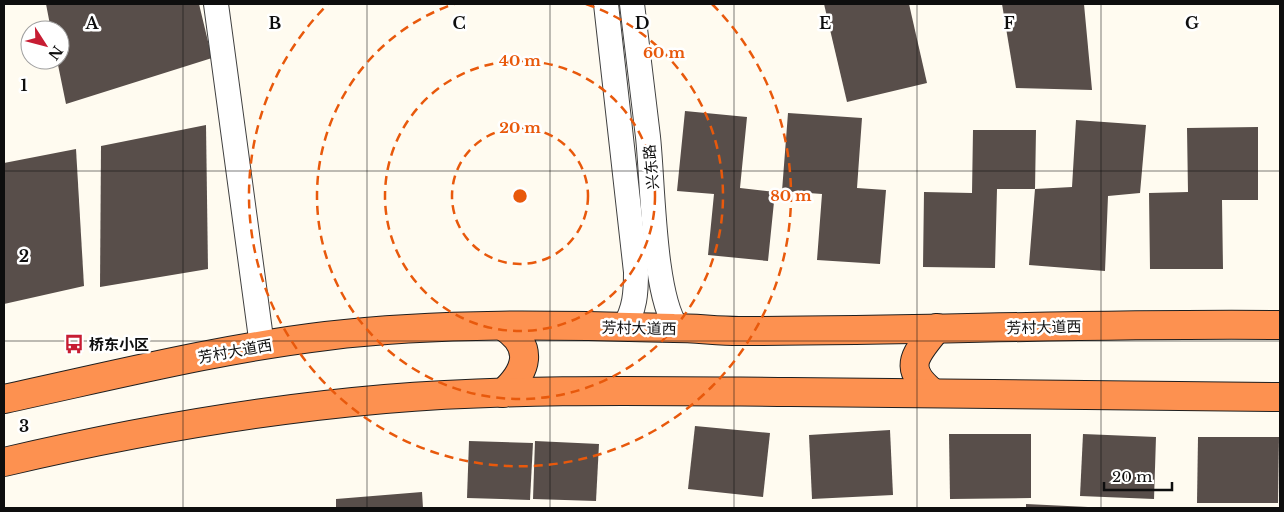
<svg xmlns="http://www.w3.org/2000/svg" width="1284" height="512" font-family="'Libre Baskerville','Noto Sans SC',serif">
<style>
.building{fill:#584e4a}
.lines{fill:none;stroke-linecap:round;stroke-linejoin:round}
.minor-casing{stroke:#414141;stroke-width:26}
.highway-casing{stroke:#1f1f1f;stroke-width:30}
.minor{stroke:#fff;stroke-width:24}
.highway{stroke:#fd9150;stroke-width:28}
.grid{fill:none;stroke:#0e0e0e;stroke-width:1;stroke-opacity:0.55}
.ring{fill:none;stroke:#e8590c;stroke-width:2.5;stroke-dasharray:9 6}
.labels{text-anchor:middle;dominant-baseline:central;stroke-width:5;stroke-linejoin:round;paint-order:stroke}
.street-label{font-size:15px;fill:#0e0e0e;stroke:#fff}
.poi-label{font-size:15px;font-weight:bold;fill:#0e0e0e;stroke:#fff;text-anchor:start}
.grid-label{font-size:16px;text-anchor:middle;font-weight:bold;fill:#0e0e0e;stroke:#fff;stroke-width:5;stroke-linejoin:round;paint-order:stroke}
.centre{fill:#e8590c;stroke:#fff;stroke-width:2.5}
.ring-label{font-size:15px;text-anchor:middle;font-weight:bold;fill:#e8590c;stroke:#fff;stroke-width:5;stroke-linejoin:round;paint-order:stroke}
</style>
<rect width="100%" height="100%" fill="#fffbf0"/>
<!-- building -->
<g class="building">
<path d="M46,4H199L212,58L66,104L57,60H60V30H51Z"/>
<path d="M824,4H909L927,83L847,102Z"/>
<path d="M1002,4H1084L1092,90L1016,88Z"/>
<path d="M685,111L747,117L740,188L775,192L768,261L708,255L714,194L677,191Z"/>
<path d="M788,113L862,118L857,188L886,190L880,264L817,260L822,194L782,191Z"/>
<path d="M1076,120L1146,125L1140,193L1108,196L1105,271L1029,265L1035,189H997L995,268L923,267L924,192L972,193L973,130H1036L1035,189L1072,187Z"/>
<path d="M206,125L208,269L100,287L101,146Z"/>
<path d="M1258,127V200H1222L1223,269H1150L1149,193L1188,192L1187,128Z"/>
<path d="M76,149L84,286L4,304V163Z"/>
<path d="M695,426L770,433L763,497L688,489Z"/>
<path d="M890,430L893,495L812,499L809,435Z"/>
<path d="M949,434H1031V498L950,499Z"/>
<path d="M1083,434L1156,437L1154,499L1080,496Z"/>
<path d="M1198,437H1279L1278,503H1197Z"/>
<path d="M469,441L533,443L530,500L467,498Z"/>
<path d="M535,441L599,444L596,501L533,499Z"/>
<path d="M422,492L423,508H336V499Z"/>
<path d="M1026,504L1088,507V508H1026Z"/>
</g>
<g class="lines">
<defs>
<g id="minor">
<path d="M216,4L262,346"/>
<path d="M606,4L636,272C636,293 635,309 624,327"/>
<path d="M632,4C637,48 643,92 648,137C653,182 653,295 677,328"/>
</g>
<g id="highway">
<path d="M503,393C527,371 535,347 503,326"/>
<path d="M933,393C901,367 916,354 937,328"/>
<path d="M4,399C111,376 218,349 326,336C441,322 559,325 674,328C696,328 717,331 739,331C919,331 1100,323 1280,325"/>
<path d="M4,462C128,433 257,410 385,399C520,388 656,391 791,392C954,393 1117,395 1280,397"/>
</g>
</defs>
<!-- minor casing -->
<use href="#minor" class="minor-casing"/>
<!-- highway casing -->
<use href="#highway" class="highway-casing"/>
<!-- minor -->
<use href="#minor" class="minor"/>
<!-- highway -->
<use href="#highway" class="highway"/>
</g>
<!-- grid -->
<path class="grid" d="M183,4V508M367,4V508M550,4V508M734,4V508M917,4V508M1101,4V508M4,171H1280M4,341H1280"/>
<!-- distance rings -->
<g class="ring">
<circle cx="520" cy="196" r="68"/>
<circle cx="520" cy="196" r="135"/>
<path d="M586 4A203 203 0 1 1 454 4"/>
<path d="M712 4A271 271 0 1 1 328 4"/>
</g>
<!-- icons -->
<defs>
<symbol id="bus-bare" viewBox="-9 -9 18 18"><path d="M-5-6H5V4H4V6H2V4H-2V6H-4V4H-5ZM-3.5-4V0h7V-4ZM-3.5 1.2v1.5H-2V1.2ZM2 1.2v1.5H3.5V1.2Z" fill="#c71d33" stroke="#fff" stroke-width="2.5" paint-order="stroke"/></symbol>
</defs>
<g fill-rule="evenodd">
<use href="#bus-bare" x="60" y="330" width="28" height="28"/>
</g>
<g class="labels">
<!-- street labels -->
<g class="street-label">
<text transform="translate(651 167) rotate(-95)">兴东路</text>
<text transform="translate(1044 327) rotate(-1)">芳村大道西</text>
<text transform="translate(639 328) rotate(1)">芳村大道西</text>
<text transform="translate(235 351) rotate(-10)">芳村大道西</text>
</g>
<!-- poi labels -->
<g class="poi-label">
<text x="89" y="344">桥东小区</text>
</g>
</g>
<g class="grid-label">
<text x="92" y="29">A</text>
<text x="275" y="29">B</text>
<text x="459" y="29">C</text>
<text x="642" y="29">D</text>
<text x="825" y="29">E</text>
<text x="1009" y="29">F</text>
<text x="1192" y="29">G</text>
<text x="24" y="91">1</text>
<text x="24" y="262">2</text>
<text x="24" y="432">3</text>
</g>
<circle cx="520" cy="196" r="8" class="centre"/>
<g class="ring-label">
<text x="664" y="58">60 m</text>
<text x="520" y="66">40 m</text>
<text x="520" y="133">20 m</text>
<text x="791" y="201">80 m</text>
</g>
<!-- border -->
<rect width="1284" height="512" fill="none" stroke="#0e0e0e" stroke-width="10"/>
<!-- north arrow -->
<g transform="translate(45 45) rotate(126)"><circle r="24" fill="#ffffff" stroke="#9f9f9f"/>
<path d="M0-4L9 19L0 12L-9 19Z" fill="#c71d33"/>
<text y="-8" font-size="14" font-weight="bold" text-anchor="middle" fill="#0e0e0e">N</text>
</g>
<!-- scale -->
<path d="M1104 482v8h68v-8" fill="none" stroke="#0e0e0e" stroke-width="2.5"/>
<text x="1112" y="482" font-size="15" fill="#0e0e0e" stroke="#ffffff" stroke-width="4" paint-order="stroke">20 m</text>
</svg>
